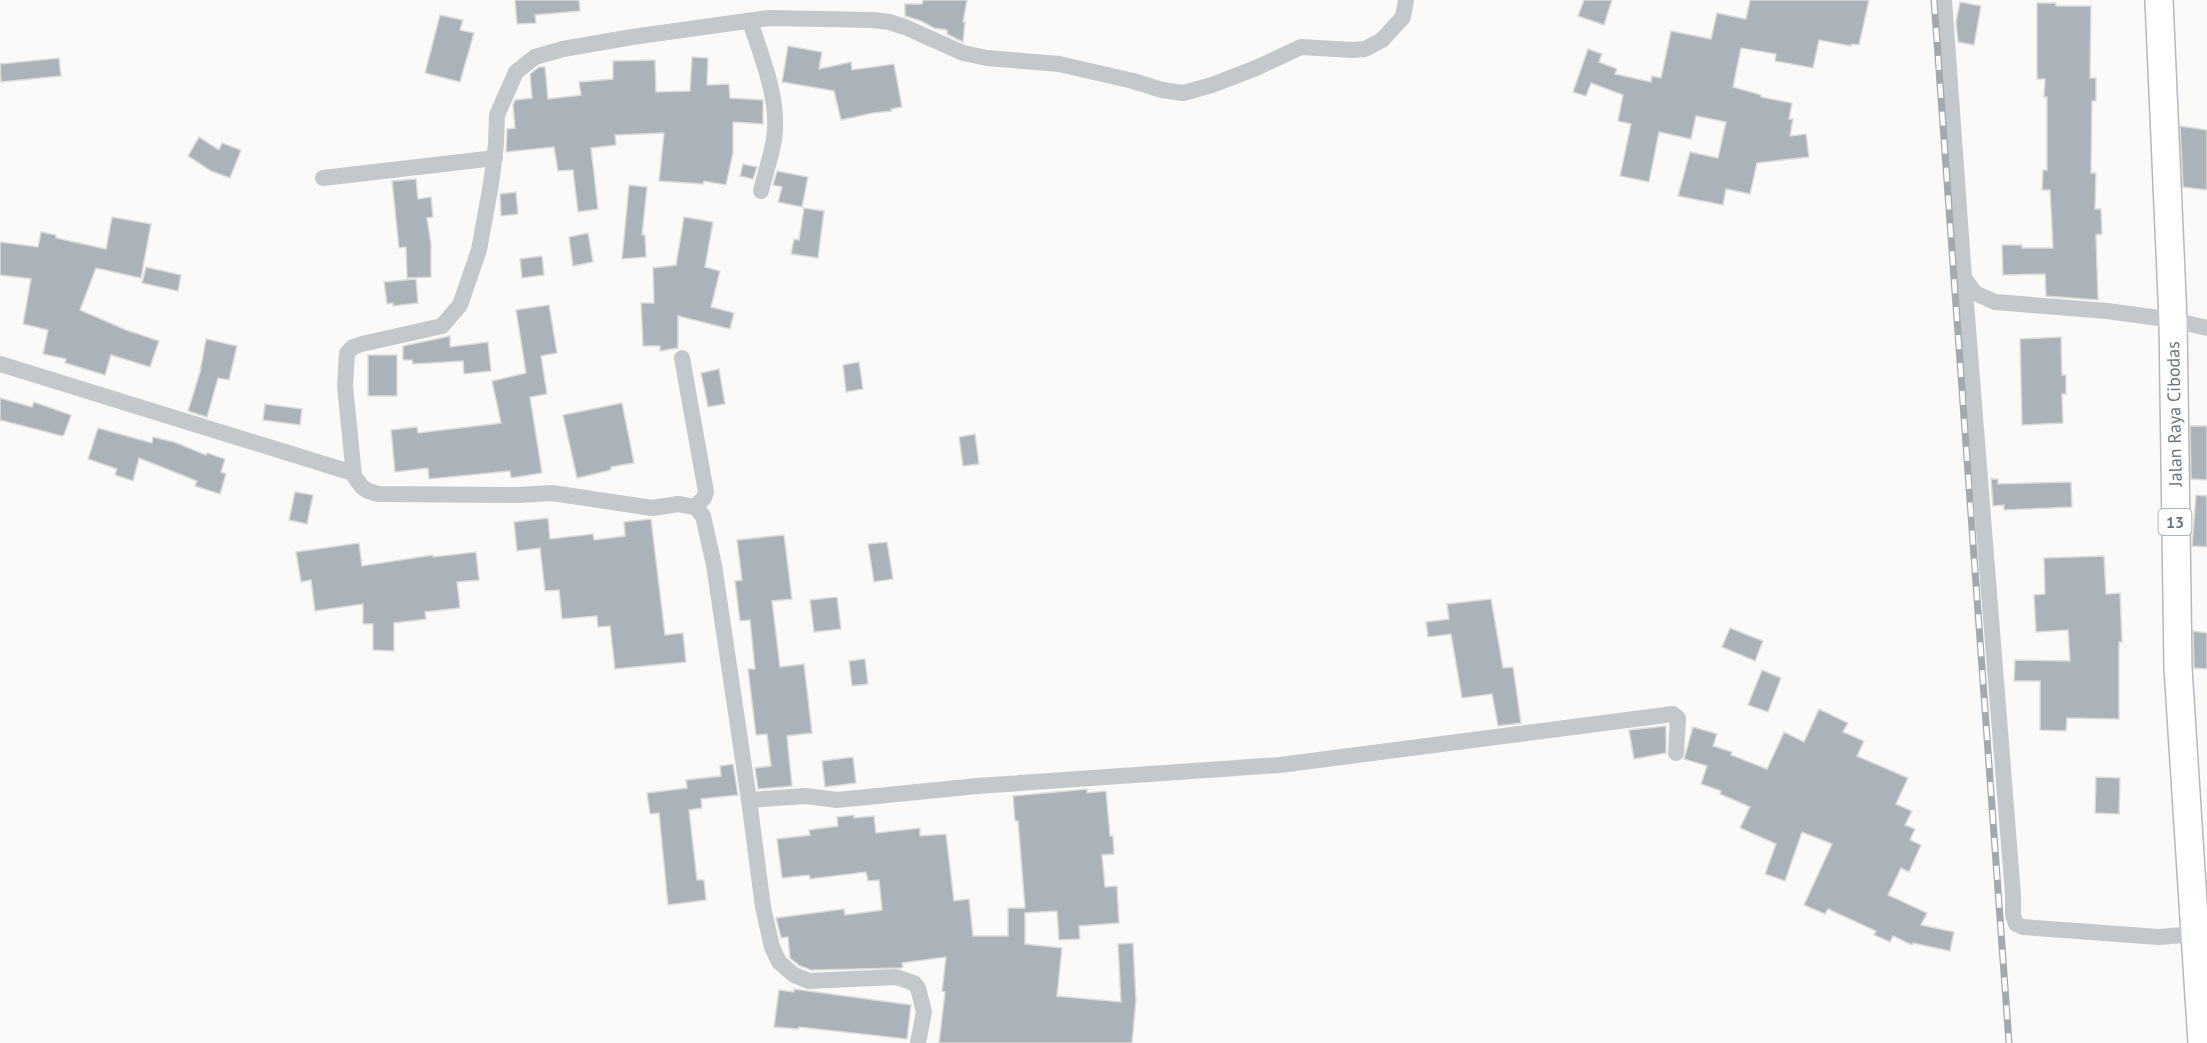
<svg xmlns="http://www.w3.org/2000/svg" width="2207" height="1043" font-family="'PT Sans',sans-serif">
<style>
.building{fill:#aab3b9;stroke:#dcdcda;stroke-width:1.5}
.lines{fill:none;stroke-linecap:round;stroke-linejoin:round}
.trunk-casing{stroke:#b4b9bd;stroke-width:30}
.minor{stroke:#c3c8cc;stroke-width:16}
.trunk{stroke:#fff;stroke-width:27}
.rail-casing{stroke:#a2aab0;stroke-width:7}
.rail{stroke:#fff;stroke-width:4.5;stroke-dasharray:14;stroke-linecap:butt}
.labels{text-anchor:middle;dominant-baseline:central;stroke-width:6;stroke-linejoin:round;paint-order:stroke}
.shield{fill:#fff;stroke:#939fa8;stroke-width:1.5}
.shield-label{font-size:16px;font-weight:bold;fill:#657683}
.street-label{font-size:18px;fill:#657683;stroke:#fff}
</style>
<rect width="100%" height="100%" fill="#fafaf8"/>
<!-- building -->
<g class="building">
<path d="M515,0H579L580,11L535,15L536,23L517,24Z"/>
<path d="M923,0H967L963,22H965L963,42L947,34V30L934,28L921,21L905,16V4H922Z"/>
<path d="M1584,0H1612L1604,25L1578,16Z"/>
<path d="M1750,0H1869L1859,45L1851,44V46L1819,40L1813,68L1775,61L1776,54L1741,48L1733,87L1761,95V97L1792,103L1789,119H1793L1790,136L1806,134L1809,157L1757,163L1750,194L1726,189L1723,205L1678,196L1690,152L1718,158L1726,122L1696,116L1691,139L1659,132L1649,182L1620,176L1631,124L1618,121L1623,95L1591,83L1586,96L1573,92L1588,49L1602,54L1599,62L1617,69L1615,74L1651,82L1652,76L1661,78L1671,31L1711,39L1717,13L1746,19Z"/>
<path d="M1960,2L1981,6L1974,45L1958,42L1956,22Z"/>
<path d="M2037,3H2056V6H2091L2090,78H2096V101H2092L2091,173H2096L2095,209H2101L2102,234L2096,235L2098,300L2046,296L2045,274L2003,275L2002,245H2022V248H2053L2050,190H2042L2043,170H2047V97H2044L2045,79H2037Z"/>
<path d="M440,15L463,20L460,30L474,33L460,82L425,73Z"/>
<path d="M788,46L822,52L819,69L851,62L852,70L894,64L902,107L891,109L892,111L873,113L841,120L834,91L782,82Z"/>
<path d="M692,57L708,58L707,85L729,84L730,98L763,100V124L733,122V153L726,185L704,181L703,184L659,181L664,133L615,135L616,145L591,148L598,209L578,212L573,170L558,171L554,147L506,152L507,129L515,128L513,105L515,100L532,98L530,74L539,67H545L548,99L581,95L579,82L613,79V61L655,60L656,92L690,91Z"/>
<path d="M59,58L61,76L1,82L0,64Z"/>
<path d="M2180,126L2207,130V190L2183,187Z"/>
<path d="M199,137L219,150L222,143L241,150L230,178L211,171L188,156Z"/>
<path d="M743,164L757,167L753,179L740,176Z"/>
<path d="M777,171L808,177L802,207L778,202L782,187L773,185Z"/>
<path d="M416,179L418,199L431,197L433,217L427,218L431,244V277L407,278L406,247L399,248L392,181Z"/>
<path d="M629,185L647,187L642,235H645L646,257L622,259Z"/>
<path d="M516,192L518,214L501,216L500,194Z"/>
<path d="M804,208L824,211L818,258L791,254L794,239L799,240Z"/>
<path d="M112,217L151,224L141,278L96,268L80,310L126,330L159,341L150,367L111,355L105,375L65,363L66,359L43,354L48,330L23,324L31,279L0,275V242L38,247L41,232L56,235V238L106,249Z"/>
<path d="M684,217L713,222L705,267L720,271L711,307L734,313L730,329L678,316V348L660,351V346H643L641,303H654L653,268L676,265Z"/>
<path d="M588,233L593,262L573,266L569,237Z"/>
<path d="M542,256L544,275L522,278L520,259Z"/>
<path d="M146,267L181,275L178,291L142,283Z"/>
<path d="M416,279L418,303L393,306V303L387,304L384,282Z"/>
<path d="M549,305L557,353L541,356L547,394L530,397L542,473L511,478L510,471L429,479L428,468L395,472L391,430L417,427L418,433L501,423L492,381L526,373L516,310Z"/>
<path d="M450,336V347L488,342L491,371L464,374L463,361L413,364L412,360H403V346Z"/>
<path d="M2061,337L2062,375H2066V394H2062L2063,423L2022,425L2020,339Z"/>
<path d="M206,339L237,346L229,380L218,378L207,417L188,411L200,372Z"/>
<rect x="368" y="355" width="29" height="41"/>
<path d="M859,362L863,389L846,392L843,365Z"/>
<path d="M719,369L725,404L708,407L701,373Z"/>
<path d="M0,398L32,407L34,402L71,415L64,435L62,436L0,420Z"/>
<path d="M622,403L634,463L611,467V470L577,478L563,415Z"/>
<path d="M265,404L302,409L300,425L263,420Z"/>
<path d="M2190,426H2207V480L2191,479Z"/>
<path d="M98,428L152,443L153,437L174,442L206,455L207,453L225,459L221,472L226,474L220,494L195,486L197,481L139,458L133,481L115,475L117,469L88,459Z"/>
<path d="M975,434L979,464L963,466L959,437Z"/>
<path d="M1991,479H1998V484L2071,482L2072,507L2004,510V505L1993,506Z"/>
<path d="M295,492L313,495L307,524L289,520Z"/>
<path d="M2196,495L2207,496V547L2192,546Z"/>
<path d="M548,518L550,539L593,534L594,540L625,536L624,522L651,519L665,635L683,633L686,662L615,669L610,626L598,627L597,616L562,619L559,590L545,591L540,548L517,551L514,522Z"/>
<path d="M784,535L792,599L772,601L780,667L804,664L812,733L787,736L792,786L758,789L755,768L771,766L767,734L756,735L748,669H755L750,620L740,621L735,581L742,580L737,540Z"/>
<path d="M887,542L893,579L874,582L868,544Z"/>
<path d="M359,543L362,566L433,555V557L476,552L479,580L457,582L460,608L425,612L426,619L394,623V651L373,650V624H363V604L315,611L311,580L301,582L296,552Z"/>
<path d="M2104,556L2106,594L2120,593L2122,642H2119V719L2067,718L2066,731L2040,730V681H2014L2015,660L2070,661L2068,630L2036,632L2034,595L2045,594L2044,558Z"/>
<path d="M837,597L841,629L814,632L810,600Z"/>
<path d="M1491,599L1503,668L1513,667L1521,723L1498,726L1492,694L1462,698L1451,634L1428,637L1426,622L1449,619L1447,604Z"/>
<path d="M1730,628L1763,641L1755,661L1722,647Z"/>
<path d="M2193,631L2207,633V669L2194,668Z"/>
<path d="M865,659L868,684L852,686L849,661Z"/>
<path d="M1762,670L1781,678L1768,712L1748,705Z"/>
<path d="M1819,709L1848,723L1843,732L1864,741L1857,756L1908,778L1896,804L1912,811L1905,825L1915,829L1910,840L1921,845L1909,872L1901,868L1888,895L1927,913L1921,925L1954,932L1950,951L1913,943L1912,945L1893,936L1890,942L1874,935L1876,931L1828,909L1825,914L1804,905L1832,844L1802,832L1785,881L1765,874L1776,844L1740,828L1750,807L1720,794L1721,791L1701,784L1707,766L1684,759L1693,727L1717,734L1713,746L1732,752L1731,755L1767,769L1784,732L1804,742Z"/>
<path d="M1666,726V753L1634,759L1629,730Z"/>
<path d="M853,757L856,783L825,787L822,761Z"/>
<path d="M733,764L738,795L701,799L702,808L689,810L697,880H704L706,900L668,905L659,813L650,814L647,793L687,788L686,780L721,776L720,766Z"/>
<path d="M2096,777L2120,778L2119,814L2095,813Z"/>
<path d="M1087,789V793L1106,791L1110,836H1113L1114,854L1102,855L1105,887L1117,886L1119,923L1079,926L1080,939L1059,940L1057,911L1025,913V944L1062,948L1057,996L1121,1002L1118,944L1133,943L1136,1000L1132,1043H939L945,992L942,991L946,957L902,963L903,967L901,968L811,970L800,966L790,958L788,937L781,938L776,918L844,909L845,915L882,910L879,880L868,881L866,872L810,879L809,875L782,878L777,839L810,835L809,830L838,826L837,817L854,815V818L874,816L876,833L920,828V836L946,834L954,901L969,899L973,936H1008V908H1025L1018,821H1015L1013,796Z"/>
<path d="M794,989L911,1005L907,1039L799,1027L798,1029L774,1027L779,990L794,992Z"/>
</g>
<g class="lines">
<defs>
<path id="trunk" d="M2159,0L2173,320L2178,668L2202,1043"/>
</defs>
<!-- trunk casing -->
<use href="#trunk" class="trunk-casing"/>
<!-- minor -->
<g class="minor">
<path d="M1944,0L1964,278L1975,293L1995,302L2107,311L2173,320L2207,328"/>
<path d="M750,21C762,59 780,99 774,140C771,157 765,174 761,191"/>
<path d="M323,178L495,158"/>
<path d="M1964,278L2013,895V915L2016,924L2023,927L2159,937L2196,934"/>
<path d="M682,358L706,492L704,498L695,507"/>
<path d="M0,364L353,473"/>
<path d="M749,800L806,796L837,800L977,786L1280,765L1673,714L1678,718L1676,753"/>
<path d="M918,1043L924,1012L918,988L914,983L896,977L809,981L794,975L779,962L772,947L763,907L749,800L714,565L703,516L695,507L678,504L652,508L552,493L519,495L378,494L368,491L362,487L354,476L345,386L347,353L353,347L362,344L442,326L460,305L479,250L491,184L496,144L497,115L516,72L535,57L563,49L632,37L769,18L873,20L889,22L905,27L963,53L987,58L1059,64L1133,81L1162,90L1183,93L1212,85L1256,68L1301,47L1353,50L1365,49L1382,40L1403,17L1406,0"/>
</g>
<!-- trunk -->
<use href="#trunk" class="trunk"/>
<defs>
<path id="rail" d="M1934,0L2009,1043"/>
</defs>
<!-- rail casing -->
<use href="#rail" class="rail-casing"/>
<!-- rail -->
<use href="#rail" class="rail"/>
</g>
<g class="labels">
<!-- shield labels -->
<rect class="shield" x="2158.5" y="509" width="33" height="26" rx="4.5"/>
<g class="shield-label">
<text x="2175" y="522">13</text>
</g>
<!-- street labels -->
<g class="street-label">
<text transform="translate(2174 414) rotate(-91)">Jalan Raya Cibodas</text>
</g>
</g>
</svg>
